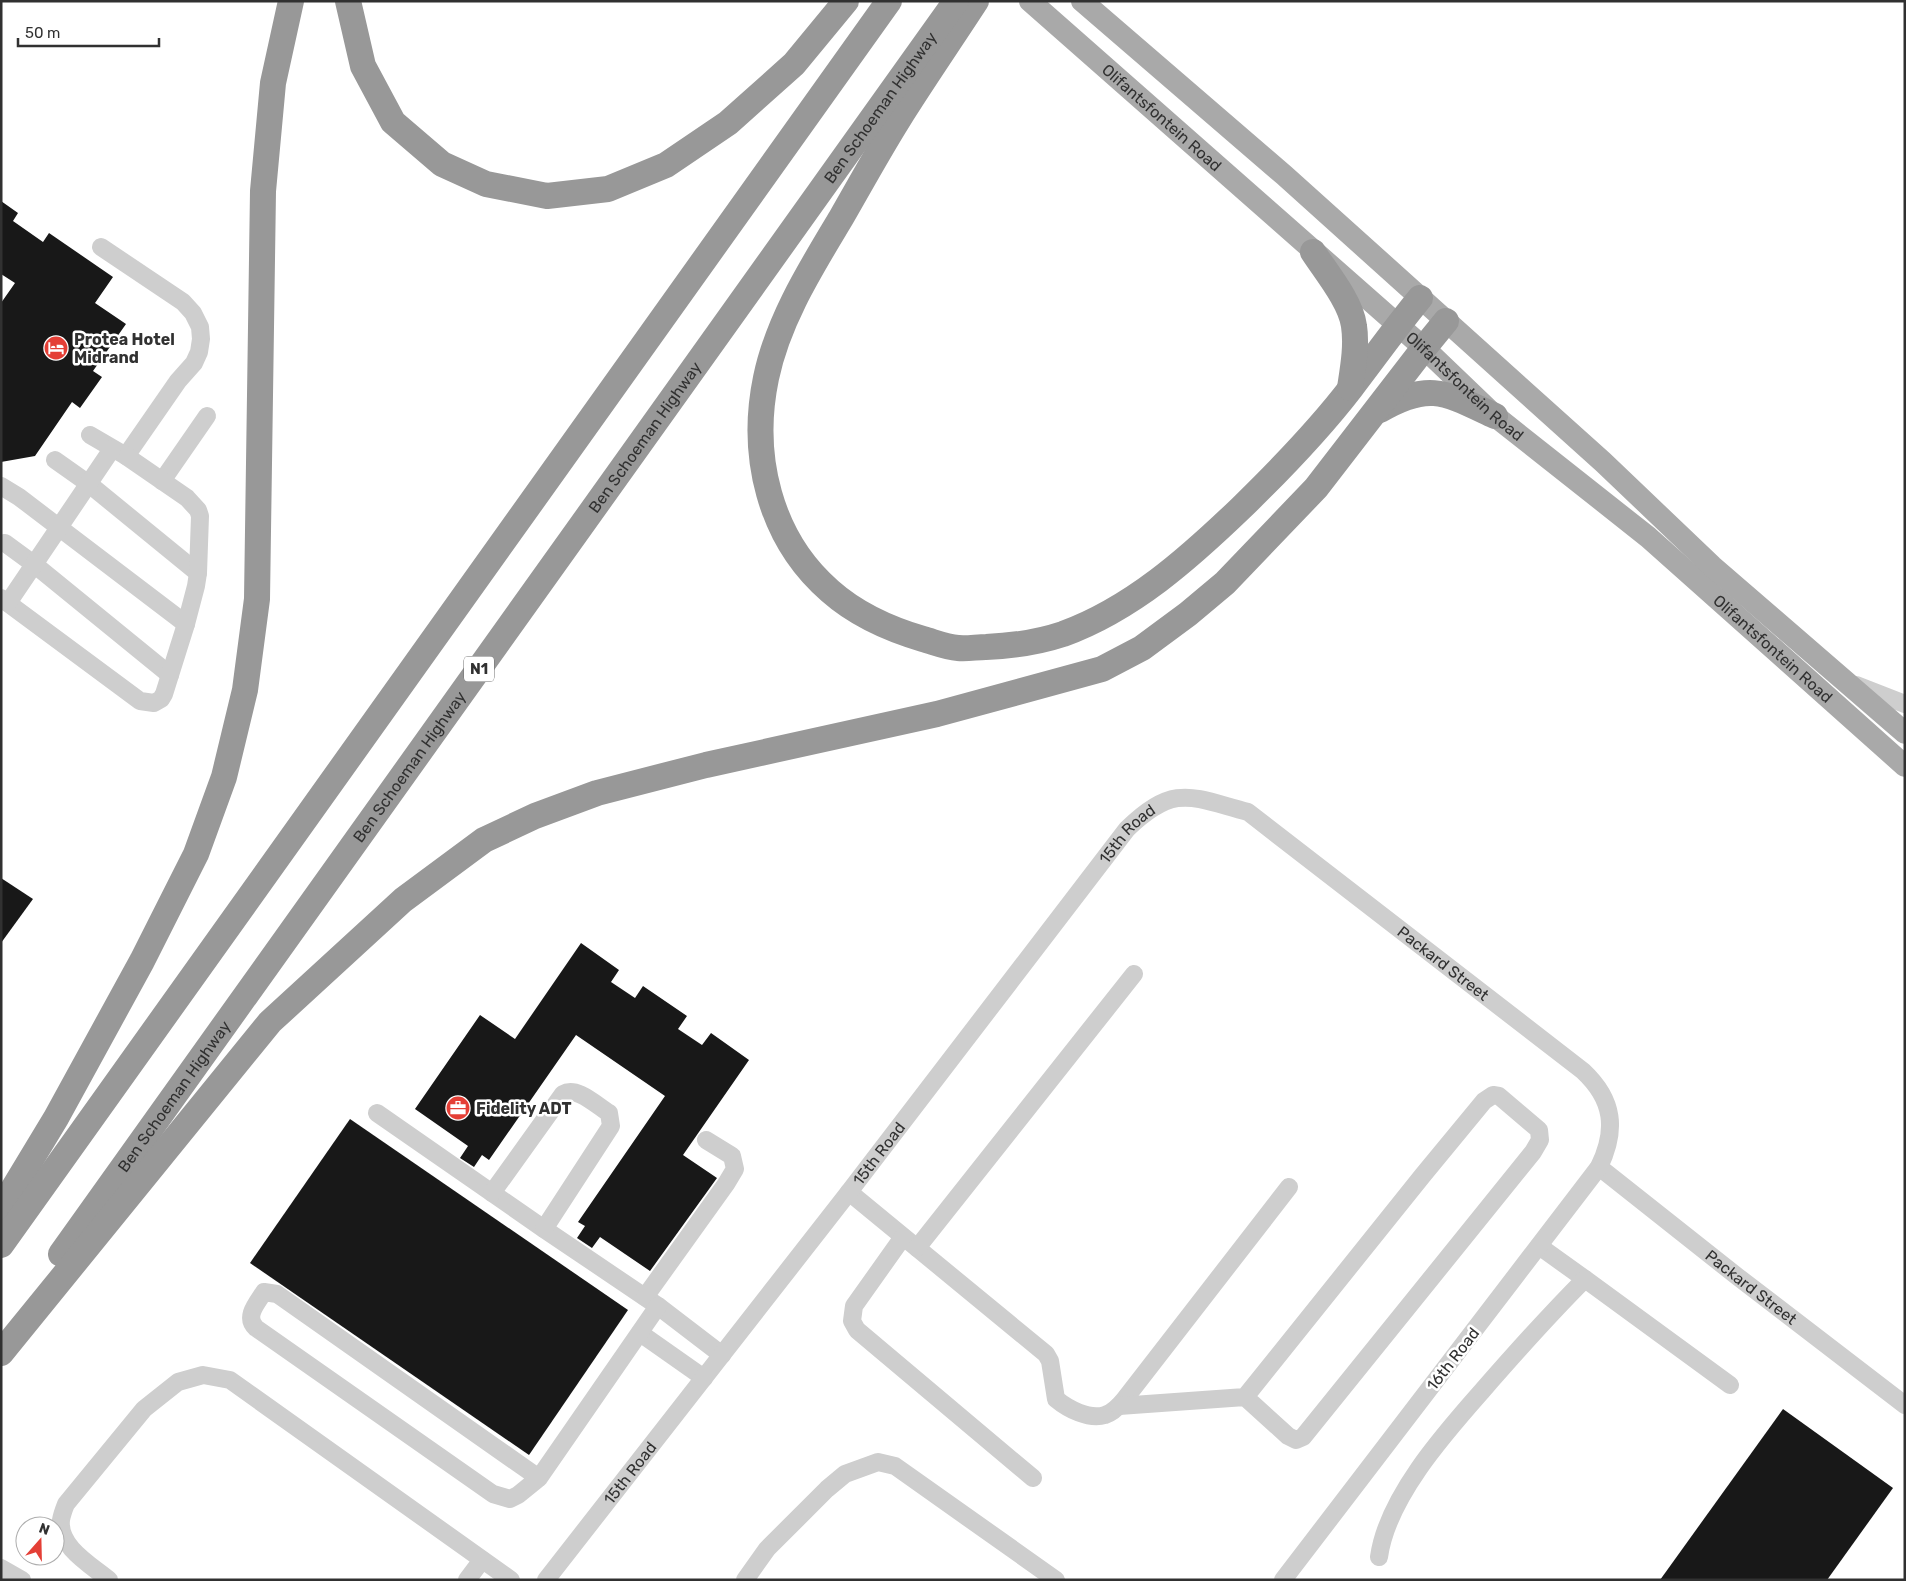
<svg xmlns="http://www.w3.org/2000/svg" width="1906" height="1581" font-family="Rubik,sans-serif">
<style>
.building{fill:#181818}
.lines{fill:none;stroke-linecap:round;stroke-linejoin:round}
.minor{stroke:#cecece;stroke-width:18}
.major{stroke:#a9a9a9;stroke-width:22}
.highway{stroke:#989898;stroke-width:26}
.labels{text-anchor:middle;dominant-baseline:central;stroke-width:5;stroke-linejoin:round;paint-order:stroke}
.shield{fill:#fff;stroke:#6f6f6f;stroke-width:1}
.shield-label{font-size:15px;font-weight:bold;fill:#313131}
.street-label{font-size:16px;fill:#313131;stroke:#fff}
.poi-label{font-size:16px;font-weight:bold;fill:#313131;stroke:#fff;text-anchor:start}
</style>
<rect width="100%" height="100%" fill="#fff"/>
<!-- building -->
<g class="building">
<path d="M1,201L18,213L13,221L43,242L49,233L113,277L95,303L126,324L93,371L102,377L80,408L72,402L35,456L1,462V303L15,283L1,274Z"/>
<path d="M1,878L33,899L1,943Z"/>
<path d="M581,943L619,970L611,982L635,998L643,986L687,1016L678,1029L702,1045L711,1033L749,1060L683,1155L717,1178L650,1271L600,1237L592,1248L577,1238L585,1226L578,1222L665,1096L576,1035L489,1160L482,1155L474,1167L460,1158L468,1146L415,1109L480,1015L515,1039Z"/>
<path d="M350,1119L628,1310L529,1455L250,1263Z"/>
<path d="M1783,1409L1893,1488L1827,1580H1660Z"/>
</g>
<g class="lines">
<!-- minor -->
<g class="minor">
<path d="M101,247L183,302L193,313L200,327L201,339L199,352L194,363L178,381L126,456"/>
<path d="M55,460L89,484L198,573"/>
<path d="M162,481L207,416"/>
<path d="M1,486L19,497L186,624"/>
<path d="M5,543L35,565L170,675"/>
<path d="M1,598L140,701L154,703L161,699L164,694L186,624L196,586L198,573L200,516L198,510L187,498L126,456L90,435"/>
<path d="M8,603L112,449"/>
<path d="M1856,685L1905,704"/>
<path d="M377,1113L544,1229L658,1306L722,1355"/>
<path id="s1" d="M1599,1167L1738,1277L1905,1405"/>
<path d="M849,1192L1046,1354L1050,1361L1056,1399C1068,1409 1089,1420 1105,1415C1112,1413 1119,1406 1124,1400L1289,1187"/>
<path d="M492,1193L563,1094C577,1086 596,1105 609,1113L611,1126L544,1229"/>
<path d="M903,1237L854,1306L852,1321L857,1330L1033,1478"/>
<path d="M1539,1246L1585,1279"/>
<path d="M917,1248L1134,974"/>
<path d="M645,1297L726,1184L735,1169L732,1156L706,1140"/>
<path d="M640,1333L704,1378"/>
<path d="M1119,1406L1245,1397L1423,1175L1484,1101L1493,1095L1499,1096L1539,1130L1540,1140L1533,1152L1303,1437L1296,1440L1288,1436L1245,1397"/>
<path d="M539,1478L277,1294L264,1292C257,1303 244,1317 256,1328L493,1494L510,1499L518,1495L539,1478L658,1306"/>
<path d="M1379,1557C1387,1498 1444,1434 1482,1391C1516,1352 1548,1316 1585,1279L1730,1385"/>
<path d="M1,1568L22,1580"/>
<path d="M109,1580C91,1565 58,1547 61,1520C62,1514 64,1509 66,1504L144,1409L178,1382L203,1375L230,1380L511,1580"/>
<path d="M467,1580L482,1560"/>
<path id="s2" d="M546,1580L849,1192L1127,829C1175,783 1191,797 1248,812L1583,1071C1614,1100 1617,1130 1599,1167L1283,1580"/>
<path d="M745,1580L767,1549L827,1489L845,1474L878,1462L895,1466L1056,1580"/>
</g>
<!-- major -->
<g class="major">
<path id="s3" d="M1030,1L1424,348L1495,416L1648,537L1905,766"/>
<path d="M1082,1L1284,175L1603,462L1712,566L1905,733"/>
</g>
<!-- highway -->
<g class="highway">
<path d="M348,1L363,66L393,122L442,164L486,184L547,196L608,189L666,165L728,123L794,64L846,1"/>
<path d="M976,1C950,41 923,80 898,120C878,152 860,185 841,218C811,268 778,320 766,378C750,455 769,538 830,591C857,615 889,629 923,639C934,642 946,647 958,648C967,649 977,647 986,647C1011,646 1039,642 1063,634C1132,609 1189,558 1241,508C1280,470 1318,431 1351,388C1374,358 1396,327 1420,298"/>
<path d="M1313,252C1326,272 1351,302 1354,326C1357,346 1353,368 1350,388"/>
<path d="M1380,410C1430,381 1446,393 1495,416"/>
<path d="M1,1209L56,1118L142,961L196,854L224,777L245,690L257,599L263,191L273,83L291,1"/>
<path d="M1,1245L889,1"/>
<path id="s4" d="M61,1254L956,1"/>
<path d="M1,1353L270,1022L403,900L484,840L535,816L597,793L706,765L937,714L1102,669L1142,648L1188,614L1225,583L1316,488L1424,348L1446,321"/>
</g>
</g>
<!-- icons -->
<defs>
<symbol id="hotel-disc" viewBox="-11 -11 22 22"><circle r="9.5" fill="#e43f36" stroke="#fff"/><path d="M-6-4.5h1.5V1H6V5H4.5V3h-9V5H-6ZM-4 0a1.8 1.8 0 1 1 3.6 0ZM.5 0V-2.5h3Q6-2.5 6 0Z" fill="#fff"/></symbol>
<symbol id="office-disc" viewBox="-11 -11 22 22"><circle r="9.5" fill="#e43f36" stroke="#fff"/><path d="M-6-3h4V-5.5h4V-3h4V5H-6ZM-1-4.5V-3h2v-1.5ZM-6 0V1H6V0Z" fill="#fff"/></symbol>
</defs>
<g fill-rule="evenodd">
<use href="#hotel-disc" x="42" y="334" width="28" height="28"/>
<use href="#office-disc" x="444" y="1094" width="28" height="28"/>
</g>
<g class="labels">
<!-- shield labels -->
<rect class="shield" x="464" y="656.5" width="30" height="25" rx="4"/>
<g class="shield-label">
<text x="479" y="669">N1</text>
</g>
<!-- street labels -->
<g class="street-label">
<text stroke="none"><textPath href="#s4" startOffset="1409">Ben Schoeman Highway</textPath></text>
<text stroke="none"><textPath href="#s3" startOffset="176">Olifantsfontein Road</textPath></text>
<text stroke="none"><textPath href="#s3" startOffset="581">Olifantsfontein Road</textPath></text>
<text stroke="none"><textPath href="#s4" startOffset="1004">Ben Schoeman Highway</textPath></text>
<text stroke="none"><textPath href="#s3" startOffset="986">Olifantsfontein Road</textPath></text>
<text stroke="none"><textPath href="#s4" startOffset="599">Ben Schoeman Highway</textPath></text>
<text stroke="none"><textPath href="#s2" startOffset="946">15th Road</textPath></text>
<text stroke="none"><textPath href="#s2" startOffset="1329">Packard Street</textPath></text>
<text stroke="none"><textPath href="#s4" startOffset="194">Ben Schoeman Highway</textPath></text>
<text stroke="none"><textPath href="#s2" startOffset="541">15th Road</textPath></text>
<text stroke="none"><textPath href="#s1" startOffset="194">Packard Street</textPath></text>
<text transform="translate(1453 1359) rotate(-52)">16th Road</text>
<text stroke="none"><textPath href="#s2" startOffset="136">15th Road</textPath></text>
</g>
<!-- poi labels -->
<g class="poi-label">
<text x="74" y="339">Protea Hotel<tspan x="74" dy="18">Midrand</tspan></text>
<text x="476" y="1108">Fidelity ADT</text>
</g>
</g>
<!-- border -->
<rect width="1906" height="1581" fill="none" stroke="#313131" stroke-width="5"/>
<!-- north arrow -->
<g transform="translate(40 1541) rotate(20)"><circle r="24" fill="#ffffff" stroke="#adadad"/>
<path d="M0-4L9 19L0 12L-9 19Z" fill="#e43f36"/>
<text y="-8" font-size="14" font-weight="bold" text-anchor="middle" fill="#313131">N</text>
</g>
<!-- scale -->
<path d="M18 38v8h141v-8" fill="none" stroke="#313131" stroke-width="2.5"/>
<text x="25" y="38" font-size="15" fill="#313131" stroke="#ffffff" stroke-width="4" paint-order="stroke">50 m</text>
</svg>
